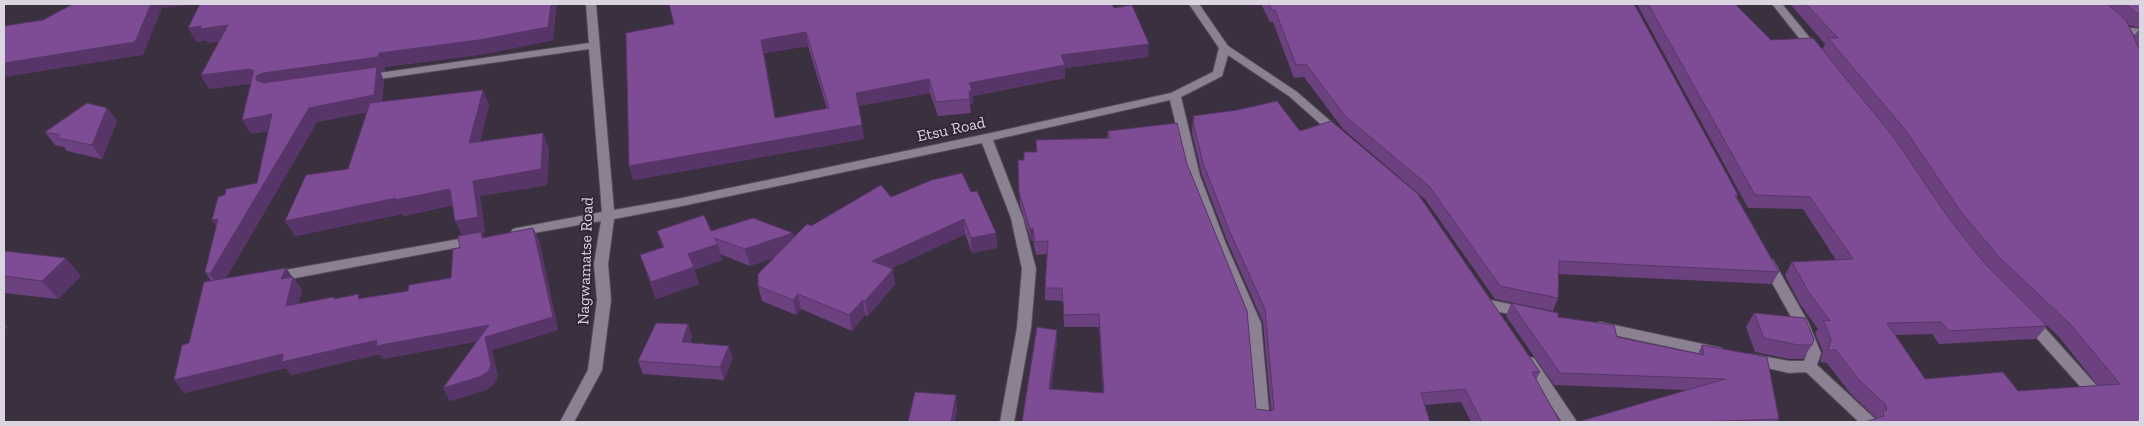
<svg xmlns="http://www.w3.org/2000/svg" width="2144" height="426" font-family="'Zilla Slab',serif">
<style>
.lines{fill:none;stroke-linecap:round;stroke-linejoin:round}
.minor-casing{stroke:#554d5a;stroke-width:2}
.minor{fill:#8c8193;fill-rule:evenodd}
.wall{fill:#6c4180;fill-rule:evenodd}
.shaded-wall{fill:#583568}
.building{fill:#7d4c95;stroke:#583568;fill-rule:evenodd}
.labels{text-anchor:middle;dominant-baseline:central;stroke-width:4;stroke-linejoin:round;paint-order:stroke}
.street-label{font-size:16px;fill:#dbd5df;stroke:#302635}
</style>
<rect width="100%" height="100%" fill="#3a303f"/>
<g class="lines">
<defs>
<g id="minor">
<path d="M586,4H596L614,210L682,198L986,134L1171,93L1213,72L1219,48L1189,4H1199L1228,46L1297,92L1344,133L1342,136H1334L1289,96L1228,55L1222,76L1181,97L1200,176L1226,244L1261,323L1270,422H1256L1247,323L1214,244L1188,176L1170,100L993,140L1023,218L1036,269L1031,328L1014,422H1000L1017,328L1022,269L1011,218L982,143L682,206L614,219L608,264L611,300L602,370L574,422H560L588,370L597,300L594,264L601,221L517,236L513,235L511,232L513,229L517,228L602,212L589,49L365,81L360,78L365,75L589,43Z"/>
<path d="M1772,4H1782L1819,49L1820,51L1819,53H1811Z"/>
<path d="M2124,27L2140,29V35L2120,32L2119,30L2120,28Z"/>
<path d="M476,236L481,237L482,240L481,243L274,282L269,280L267,277L269,274L274,272Z"/>
<path d="M1768,258L1773,260L1808,322L1821,353L1817,365L1874,418L1876,422H1859L1806,372L1789,373L1746,363L1744,359L1746,355L1751,354L1789,361H1804L1807,353L1794,322L1761,263L1763,260Z"/>
<path d="M1490,300L1524,307L1529,308L1531,312L1529,316L1524,317L1485,309L1483,305L1485,301Z"/>
<path d="M2031,317L2036,318L2097,386L2099,390L2097,394L2092,396L2087,394L2026,326L2024,322L2026,318Z"/>
<path d="M1600,322L1717,347L1722,348L1724,352L1722,356L1717,357L1595,331L1593,327L1595,323Z"/>
<path d="M1529,357L1534,358L1577,422H1562L1522,362L1524,358Z"/>
</g>
</defs>
<!-- minor casing -->
<use href="#minor" class="minor-casing"/>
<!-- minor -->
<use href="#minor" class="minor"/>
</g>
<!-- wall -->
<g class="wall">
<path d="M1261,4H1634L1738,195L1737,197L1779,272L1772,284L1559,274L1558,298L1553,311L1495,299L1425,199L1343,129L1304,77L1294,78L1273,22H1270Z"/>
<path d="M1637,4H1735L1771,40L1822,50L1825,44L1790,4H2140V28L2129,25L2134,36L2140,28V422L1876,419L1875,417L1850,393L1827,363L1820,362L1823,352L1815,333L1818,329L1800,304L1785,275L1792,262L1836,260L1803,209L1748,208ZM2033,312L2060,338L2098,386L2018,391L1925,379L1895,335L1932,334L1939,344L2036,339L2047,326Z"/>
<path d="M1114,8L1148,57L1065,68V78L973,96V104H970L971,113L938,116L930,93L858,106L864,139L633,180L626,33ZM808,46L827,109L775,118L764,53Z"/>
<path d="M188,28L553,40L485,54L385,67V71H380L384,81L382,102L489,105L480,142L549,148L547,185L480,196L485,232L482,233L484,238L533,228L539,240L558,330L492,350L498,377L494,384L486,390L450,401L443,388L477,341L383,359L380,354L291,375L286,368L184,393L189,343L211,281L205,272L225,195L257,183L268,131L251,134V83L209,89L201,75L219,41L208,43L206,40L197,42ZM367,112L348,169L285,221L295,236L402,214L404,216L453,205L462,235L460,248L451,278L408,291L361,298L336,299L298,304L302,290L293,277L226,278L317,122Z"/>
<path d="M107,108L117,121L102,159L67,151L64,147L55,145L45,132Z"/>
<path d="M1193,116L1300,131L1540,372L1536,380L1560,422H1471L1461,402L1424,405L1022,422L1057,343L1051,389L1103,393L1099,327H1064L1063,301L1045,300V288L1047,254L1036,255L1033,241H1031L1020,205L1018,160H1024L1036,152L1107,138L1108,131L1187,164L1256,409L1271,411L1263,322L1228,243L1202,175L1192,133Z"/>
<path d="M971,192L996,233L997,248L972,253L965,234L892,268L895,284L868,316L865,315L852,331L801,309L796,315L762,301L758,286L775,257L750,266L720,254L722,260L694,270L699,284L656,299L640,255L663,248L657,231H711L794,238L811,226L891,197Z"/>
<path d="M4,251L81,276L58,299L4,293Z"/>
<path d="M1511,303L1617,337L1698,354L1702,345L1779,419L1777,422H1578L1686,390L1554,385L1506,316Z"/>
<path d="M1754,313L1812,345L1803,359H1789L1755,352L1746,327Z"/>
<path d="M688,324L692,337L690,343L733,358L724,380L643,374L638,361Z"/>
</g>
<!-- shaded-wall -->
<g class="shaded-wall">
<path d="M151,4H197L162,8L143,55L4,77V63Z"/>
<path d="M551,4H557L553,40L485,54L385,67V71H380L384,81L381,109L317,122L220,288L210,274L309,108L271,87L257,83L209,89L201,75L251,69L263,73L379,53Z"/>
<path d="M228,25L236,39L208,43L206,40L197,42L188,28L201,26Z"/>
<path d="M806,32L808,46L764,53L778,132L761,40Z"/>
<path d="M1149,44L1148,57L1065,68V78L973,96V104H970L969,91V83L1061,55Z"/>
<path d="M929,79L930,93L858,106L856,93Z"/>
<path d="M483,90L489,105L476,158L469,143Z"/>
<path d="M107,108L117,121L102,159L92,145Z"/>
<path d="M272,114L280,128L251,134L242,120Z"/>
<path d="M862,125L864,139L633,180L629,166Z"/>
<path d="M543,133L549,148L547,185L480,196L485,232L482,233L487,244L463,237L455,221L473,181Z"/>
<path d="M450,189L458,204L404,216L402,214L295,236L285,221L396,198Z"/>
<path d="M218,219L222,234L212,220Z"/>
<path d="M964,219L965,234L874,276L872,261Z"/>
<path d="M533,228L539,240L558,330L492,350L498,377L494,384L486,390L450,401L443,388L486,340L383,359L380,354L291,375L286,368L184,393L174,380L283,354L377,340Z"/>
<path d="M1033,228V241H1031L1030,229Z"/>
<path d="M793,233L796,249L750,266L745,249Z"/>
<path d="M996,233L997,248L972,253L971,238Z"/>
<path d="M718,244L722,260L694,270L699,284L656,299L651,282L688,254Z"/>
<path d="M66,258L81,276L58,299L42,281Z"/>
<path d="M286,268L302,290L295,319L286,306L281,279Z"/>
<path d="M893,269L895,284L868,316L865,301Z"/>
<path d="M798,294L801,309L796,315L793,300Z"/>
<path d="M863,300L865,315L852,331L849,315Z"/>
<path d="M4,323L8,327L4,330Z"/>
<path d="M688,324L692,337L687,355L682,342Z"/>
<path d="M1057,330V343L1049,402V389Z"/>
<path d="M729,346L733,358L724,380L720,367Z"/>
<path d="M956,395L957,409L955,422H951Z"/>
</g>
<!-- building -->
<g class="building">
<path d="M73,4H151L135,42L4,63V26L43,20Z"/>
<path d="M200,4H551L548,27L479,40L379,53L378,57L263,73L256,76V80L263,83L377,67L374,95L309,108L210,274L205,272L218,219L212,220L218,197L225,195L226,189L257,183L272,114L242,120L254,70L250,71L251,69L201,75L228,25L200,29L201,26L188,28Z"/>
<path d="M669,4H1112L1114,8L1132,5L1149,44L1061,55L1065,65L969,83L972,90L969,91L970,99L936,102L929,79L856,93L862,125L629,166L626,33L674,24ZM806,32L829,108L775,118L761,40Z"/>
<path d="M1269,4H1634L1738,195H1735L1779,272L1559,261L1558,298L1500,286L1429,186L1345,116L1306,64L1296,65L1275,10H1272Z"/>
<path d="M1648,4H1735L1771,40L1813,38L1895,139L1950,220L1986,265L2047,326L1949,331L1941,322L1887,323L1925,379L2003,372L2018,391L2120,384L2071,325L1999,257L1961,212L1906,131L1828,38H1838L1806,4H2107L2126,20L2140,51V422H1865L1884,416L1883,411L1887,410L1885,404L1859,380L1836,350H1828L1831,339L1823,320L1830,321L1808,291L1792,262L1853,259L1810,197L1755,195Z"/>
<path d="M2125,4H2140V14L2137,13Z"/>
<path d="M483,90L469,143L543,133L541,169L473,181L478,217L455,221L450,189L395,200L396,198L285,221L306,175L348,169L370,103Z"/>
<path d="M1277,101L1300,131L1331,121L1418,194L1540,372H1532L1560,422H1482L1465,389L1421,393L1430,422H1022L1037,327L1057,330L1049,389L1104,393L1099,314L1064,315L1062,288H1045L1048,241L1035,242L1033,228L1030,229L1019,192L1018,160H1024V152H1037L1036,140L1110,138L1108,131L1177,123L1187,164L1247,311L1256,409L1272,411L1274,409L1265,309L1229,230L1203,163L1193,121L1195,120L1193,116L1237,110Z"/>
<path d="M87,103L107,108L92,145L57,138L60,135L45,132Z"/>
<path d="M962,173L971,192L977,191L996,233L971,238L964,219L872,261L893,269L865,301L863,300L849,315L798,294L793,300L758,286V274L807,224L811,226L881,185L891,197L932,180Z"/>
<path d="M704,215L711,231L753,218L793,233L745,249L714,238L718,244L688,254L694,267L651,282L640,255L664,247L657,231Z"/>
<path d="M533,228L553,317L485,337L491,365L488,372L479,377L443,388L489,325L376,346L377,340L282,362L283,354L174,380L182,345L189,343L204,282L286,268L281,279L293,277L286,306L334,297V299L359,294L358,299L408,291L409,285L451,278L453,249L460,248L458,236L481,232L482,238Z"/>
<path d="M4,251L66,258L42,281L4,276Z"/>
<path d="M1511,303L1558,313V317L1614,325L1617,337L1704,355L1702,345L1767,357L1779,419L1694,422H1578L1725,379L1560,373Z"/>
<path d="M1754,313L1805,318L1814,339L1812,345H1798L1764,338Z"/>
<path d="M656,323L688,324L682,342L729,346L720,367L638,361Z"/>
<path d="M915,392L956,395L951,422H908Z"/>
</g>
<g class="labels">
<!-- street labels -->
<g class="street-label">
<text transform="translate(951 129) rotate(-12)">Etsu Road</text>
<text transform="translate(585 261) rotate(-88)">Nagwamatse Road</text>
</g>
</g>
<!-- border -->
<rect width="2144" height="426" fill="none" stroke="#dbd5df" stroke-width="10"/>
</svg>
